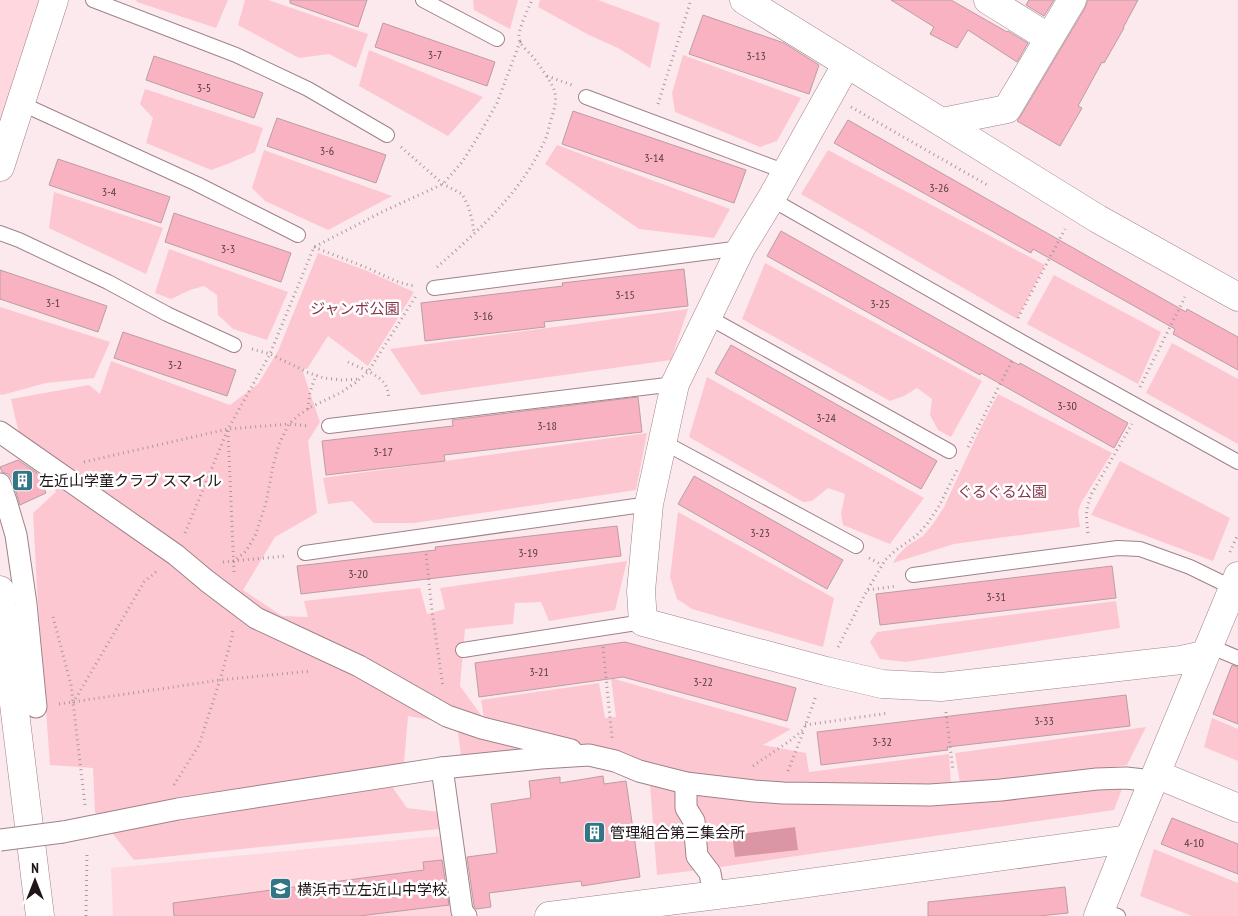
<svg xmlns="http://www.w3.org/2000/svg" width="1238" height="916" font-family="'PT Sans Narrow','Noto Sans JP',sans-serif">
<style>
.built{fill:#ffd7de}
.green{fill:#fdc7d2}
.water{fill:#db96a5}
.building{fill:#f9b2c1;stroke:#bb9da3}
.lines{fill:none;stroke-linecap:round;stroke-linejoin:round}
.service-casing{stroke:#9f8288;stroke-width:16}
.pedestrian-casing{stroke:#9f8288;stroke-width:23}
.minor-casing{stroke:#9f8288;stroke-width:29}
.tertiary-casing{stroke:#9f8288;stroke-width:29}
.path{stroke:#a9999d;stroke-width:3;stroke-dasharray:1 4;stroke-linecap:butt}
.service{stroke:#fff;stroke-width:14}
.pedestrian{stroke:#fff;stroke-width:21}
.minor{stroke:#fff;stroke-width:28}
.tertiary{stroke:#fff;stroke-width:28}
.pedestrian-bridge-casing{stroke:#9f8288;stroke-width:23;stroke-linecap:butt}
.pedestrian-bridge{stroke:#fff;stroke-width:21}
.labels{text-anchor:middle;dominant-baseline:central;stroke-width:5;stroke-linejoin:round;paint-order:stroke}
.number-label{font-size:12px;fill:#563c42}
.park-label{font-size:15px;fill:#86344b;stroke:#fff}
.poi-label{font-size:15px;fill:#1f1417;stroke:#fff;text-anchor:start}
</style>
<rect width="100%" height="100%" fill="#fce9ed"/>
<!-- built -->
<g class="built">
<path d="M0,0H41L0,122Z"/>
<path d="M441,836L457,916H113L111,868Z"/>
</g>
<!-- green -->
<g class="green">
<path d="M136,0H228L216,28L137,2Z"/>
<path d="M245,0H268L368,34L356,68L329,54L299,58L238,25Z"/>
<path d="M473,0H518L510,29L474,10Z"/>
<path d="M540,0H598L660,23L650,68L618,48L589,35L538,7Z"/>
<path d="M369,50L483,97L448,136L359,86Z"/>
<path d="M683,55L801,98L777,141L760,147L675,112L672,93Z"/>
<path d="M145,89L263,128L255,152L230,163L211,170L146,143L153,118L140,104Z"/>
<path d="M557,145L730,209L714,238L639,229L545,164Z"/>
<path d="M264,150L392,196L328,230L265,201L252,188Z"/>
<path d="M828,150L1045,265L1017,319L801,194Z"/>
<path d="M54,192L163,228L146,274L49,228Z"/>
<path d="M169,249L288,292L267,340L233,329L218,315L217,295L204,286L190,290L171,299L155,293Z"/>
<path d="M318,253L365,270L414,292L368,366L328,336L307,369H302L320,422L308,441L317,513L275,537L243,590L282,616L308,617L304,601L420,588L427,614L445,609L440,588L627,561L615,610L549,621L541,602L515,603L513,624L465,629L460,686L484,719L481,700L599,683L605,718L616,717L611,678L791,729L763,745L806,753L809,772L949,754L951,785L808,786L751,780L749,791L783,793L930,795L1001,790L1097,779L1126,778L1114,810L707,869L657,875L649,771L599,752H528L461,756L457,724L408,716L404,762L393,788L407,808L440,812L439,829L134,860L95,812L93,768L50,765L37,589L33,513L56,492L19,434L11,399L89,385L100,394L111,361L230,405L258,384L278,351Z"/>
<path d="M765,263L982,381L951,437L938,430L930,415L932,399L917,388L904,396L890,401L742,319Z"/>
<path d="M1054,275L1161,332L1138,384L1027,324Z"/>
<path d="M0,307L110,342L94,378L46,383L2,395L0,394Z"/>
<path d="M688,309L671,360L421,395L390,349Z"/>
<path d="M1172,343L1238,379V444L1146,393Z"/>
<path d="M707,377L924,498L890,544L843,525L841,514L845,494L828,488L812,501L803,502L689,437Z"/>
<path d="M998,394L1112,453L1081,503L1078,512L1080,527L954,544L893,563L897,556L907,546L923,536L933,524L944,507L979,431Z"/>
<path d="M647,433L636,490L414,523H374L352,501L328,504L323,478Z"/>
<path d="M1120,461L1230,518L1213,561L1091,515Z"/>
<path d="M678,512L834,598L823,647L692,609L677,599L670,577Z"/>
<path d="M1116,601L1120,628L906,662L880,659L870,642L877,632Z"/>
<path d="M1212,718L1238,729V761L1204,747Z"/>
<path d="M1146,727L1127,765L961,789L955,753Z"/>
<path d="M1154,849L1238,883V916H1192L1140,896Z"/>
</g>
<!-- water -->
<path class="water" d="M795,827L798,850L735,857L732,835Z"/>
<!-- building -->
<g class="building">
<path d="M290,0H367L358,27L290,3Z"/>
<path d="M891,0H951L1007,32L1008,31L1028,43L1017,62L968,30L957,48L930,34L934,27Z"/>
<path d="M1029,0H1054L1044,16L1026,5Z"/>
<path d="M1088,0H1138L1123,28H1124L1104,63L1102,62L1078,106L1082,108L1060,146L1017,121L1020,117L1085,8Z"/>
<path d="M703,15L784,43L819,65L809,94L689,54Z"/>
<path d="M383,23L495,62L487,86L375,47Z"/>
<path d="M154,56L263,93L254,118L146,80Z"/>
<path d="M573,111L746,170L734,203L562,144Z"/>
<path d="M277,118L386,155L376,183L267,146Z"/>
<path d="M848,120L1186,312L1187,309L1238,337V370L1173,334L1175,329L1033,249L1031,253L834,143Z"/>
<path d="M58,159L170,197L161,223L49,185Z"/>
<path d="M174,213L291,253L281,282L165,242Z"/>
<path d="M781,231L1019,365L1020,363L1128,423L1114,448L981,373L980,375L767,256Z"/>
<path d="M684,269L688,306L544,322L545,327L425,341L421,303L563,286L562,283Z"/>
<path d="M0,270L107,306L98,332L0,299Z"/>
<path d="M123,332L236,370L227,396L114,358Z"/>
<path d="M731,345L937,461L921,489L715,373Z"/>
<path d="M638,397L642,432L444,455L445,461L326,475L322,441L453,426L452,420Z"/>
<path d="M18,460L37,473L46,493L20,505L12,479L8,474L2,472L0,467Z"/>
<path d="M694,476L843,560L827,589L678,504Z"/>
<path d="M617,526L621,556L301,594L297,566L436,550L435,547Z"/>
<path d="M1112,566L1116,598L880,625L876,594Z"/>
<path d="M625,642L796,688L787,721L623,677L479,697L475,663Z"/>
<path d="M1232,665L1238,667V724L1213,714Z"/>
<path d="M1126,695L1130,726L947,747L948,750L821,765L817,732Z"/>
<path d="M603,776L604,784L626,781L640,877L582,886L581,881L489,893L491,907L476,909L474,906L467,857L497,853L491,804L531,798L529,781L560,777V783Z"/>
<path d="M1172,818L1238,844V874L1161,844Z"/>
<path d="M442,860L449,905L359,916H174L173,903L424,870L423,862Z"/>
<path d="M1065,887L1068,913L1039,916H928V902Z"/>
</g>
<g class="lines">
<defs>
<g id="service">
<path d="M93,0L236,55L308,89L387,135"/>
<path d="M423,0L497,39"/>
<path d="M586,97L786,172"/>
<path d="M20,103L197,184L298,235"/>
<path d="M771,199L1022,342L1238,462"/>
<path d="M0,233L19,240L108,282L167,314L234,345"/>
<path d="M434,288L741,248"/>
<path d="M708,317L949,451"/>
<path d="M329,426L675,384"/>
<path d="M663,442L856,546"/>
<path d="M305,553L649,504"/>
<path d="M913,575L1118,548L1140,549L1190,567L1233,588"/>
<path d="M1209,646L1238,658"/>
<path d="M463,650L643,622"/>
<path d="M1101,910L1118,916"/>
</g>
<g id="pedestrian">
<path d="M0,432L176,555L207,581L256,618L359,666L447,716L482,728L571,750"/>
<path d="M0,484L6,501L16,535L26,604L36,707"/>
<path d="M442,768L462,911L466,916"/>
<path d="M686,783V808L694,821L697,856L710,873L714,896"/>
<path d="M63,832L178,809L442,768L541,758L589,755L615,761L639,771L686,783L754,791L783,793L930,795L1001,790L1097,779L1126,778L1153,781"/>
</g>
<g id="minor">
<path d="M744,0L1098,219L1238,297"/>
<path d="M988,0L1049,38"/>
<path d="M846,63L842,72L771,199L741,248L675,384L649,504L641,591L643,622L826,671L882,684L941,687L1181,660L1204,655"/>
<path d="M942,122L1007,109L1072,0"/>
<path d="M0,167L54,0"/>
<path d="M1156,774L1238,808"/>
<path d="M549,916L757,890L1129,839"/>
<path d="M1098,916L1129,839L1238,576"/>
</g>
<path id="tertiary" d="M0,590L40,916"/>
</defs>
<!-- service casing -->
<use href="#service" class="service-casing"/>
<!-- pedestrian casing -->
<use href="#pedestrian" class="pedestrian-casing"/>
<!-- minor casing -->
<use href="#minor" class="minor-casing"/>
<!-- tertiary casing -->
<use href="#tertiary" class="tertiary-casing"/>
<!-- path -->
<g class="path">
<path d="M547,76L572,85"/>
<path d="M658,104L691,0"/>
<path d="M851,107L989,186"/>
<path d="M401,147L443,184L462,194L468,206L472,219L474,233"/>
<path d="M314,247C331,254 348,260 365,267C382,274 397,284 416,286"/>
<path d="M437,267C477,232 520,194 543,144C547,138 548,130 550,123C553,113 557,103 555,93C554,85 539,65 533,57C528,51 519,45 519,36C519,28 528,9 532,0"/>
<path d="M1018,318L1065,229"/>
<path d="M252,349L270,354L309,373L324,378L342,380L360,379"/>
<path d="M348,362C358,367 378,374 384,383C388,388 388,393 389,399"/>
<path d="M1140,387L1185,297"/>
<path d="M308,409L310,392L316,375"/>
<path d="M228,431L234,572"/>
<path d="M968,447L1013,359"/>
<path d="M84,462L228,429L289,424L309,426"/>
<path d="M185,533L228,429L270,354L314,247L384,211L443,184L462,162L479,135L497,103L520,42H516"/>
<path d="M1088,533C1086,516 1085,510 1092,493L1132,424"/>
<path d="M1230,552L1238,534"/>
<path d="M426,554L432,611L443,687"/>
<path d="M869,558L882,565"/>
<path d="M223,562L286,556"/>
<path d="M233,562L246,551L255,536L266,503L273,466L279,444L289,424L299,415L311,407L340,393L355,383L368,372L416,296"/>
<path d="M868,590L897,586"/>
<path d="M53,617L71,685L85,805"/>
<path d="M603,647L612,738"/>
<path d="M838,647L864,596L885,560L896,550L916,536L927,524L939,506L958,468"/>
<path d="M73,703L144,582L157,571"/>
<path d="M59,704L220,680L311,671"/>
<path d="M946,712L953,771"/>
<path d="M805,725L889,713"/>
<path d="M753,766L791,740L804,729L816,696"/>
<path d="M788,771L804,730"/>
<path d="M174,785L199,745L220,680L232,637L233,628"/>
<path d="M86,916L87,851"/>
</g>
<!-- service -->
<use href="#service" class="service"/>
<!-- pedestrian -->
<use href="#pedestrian" class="pedestrian"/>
<!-- minor -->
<use href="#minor" class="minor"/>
<!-- tertiary -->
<use href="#tertiary" class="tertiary"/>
<defs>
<path id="pedestrian-bridge" d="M0,840L63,832"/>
</defs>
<!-- pedestrian-bridge casing -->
<use href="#pedestrian-bridge" class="pedestrian-bridge-casing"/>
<!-- pedestrian-bridge -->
<use href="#pedestrian-bridge" class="pedestrian-bridge"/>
</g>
<!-- icons -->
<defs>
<symbol id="building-square" viewBox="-11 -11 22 22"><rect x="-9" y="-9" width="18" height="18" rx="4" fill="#327685" stroke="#fff"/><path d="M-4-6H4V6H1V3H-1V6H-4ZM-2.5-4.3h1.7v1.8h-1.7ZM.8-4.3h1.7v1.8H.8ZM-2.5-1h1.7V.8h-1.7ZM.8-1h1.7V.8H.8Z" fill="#fff"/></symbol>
<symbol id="school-square" viewBox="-11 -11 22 22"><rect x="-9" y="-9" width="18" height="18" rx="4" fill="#327685" stroke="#fff"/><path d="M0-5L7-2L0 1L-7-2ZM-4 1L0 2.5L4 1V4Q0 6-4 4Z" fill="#fff"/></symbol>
</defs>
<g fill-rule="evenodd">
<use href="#building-square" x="10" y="468" width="25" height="25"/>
<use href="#building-square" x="582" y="820" width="25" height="25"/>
<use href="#school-square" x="268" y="876" width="25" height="25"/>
</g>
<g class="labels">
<!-- number labels -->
<g class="number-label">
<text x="435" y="54">3-7</text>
<text x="756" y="55">3-13</text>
<text x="204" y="87">3-5</text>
<text x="327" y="150">3-6</text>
<text x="654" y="157">3-14</text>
<text x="939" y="187">3-26</text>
<text x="109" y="191">3-4</text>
<text x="228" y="248">3-3</text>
<text x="625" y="294">3-15</text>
<text x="53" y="302">3-1</text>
<text x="880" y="303">3-25</text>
<text x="483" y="315">3-16</text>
<text x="175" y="364">3-2</text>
<text x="1067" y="405">3-30</text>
<text x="826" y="417">3-24</text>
<text x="547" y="425">3-18</text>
<text x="383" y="451">3-17</text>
<text x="760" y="532">3-23</text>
<text x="528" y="552">3-19</text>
<text x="358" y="573">3-20</text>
<text x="996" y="596">3-31</text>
<text x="539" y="671">3-21</text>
<text x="703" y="681">3-22</text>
<text x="1044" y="720">3-33</text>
<text x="882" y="741">3-32</text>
<text x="1194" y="842">4-10</text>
</g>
<!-- park labels -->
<g class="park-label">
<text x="355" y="308">ジャンボ公園</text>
<text x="1002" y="491">ぐるぐる公園</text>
</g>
<!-- poi labels -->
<g class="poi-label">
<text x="39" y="480">左近山学童クラブ スマイル</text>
<text x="610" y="832">管理組合第三集会所</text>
<text x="297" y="889">横浜市立左近山中学校</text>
</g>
</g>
<!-- north arrow -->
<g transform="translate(35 881)" stroke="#ffffff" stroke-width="4" paint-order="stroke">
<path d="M0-4L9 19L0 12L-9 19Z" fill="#1f1417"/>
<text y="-8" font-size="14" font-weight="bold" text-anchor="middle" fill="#1f1417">N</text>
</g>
</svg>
